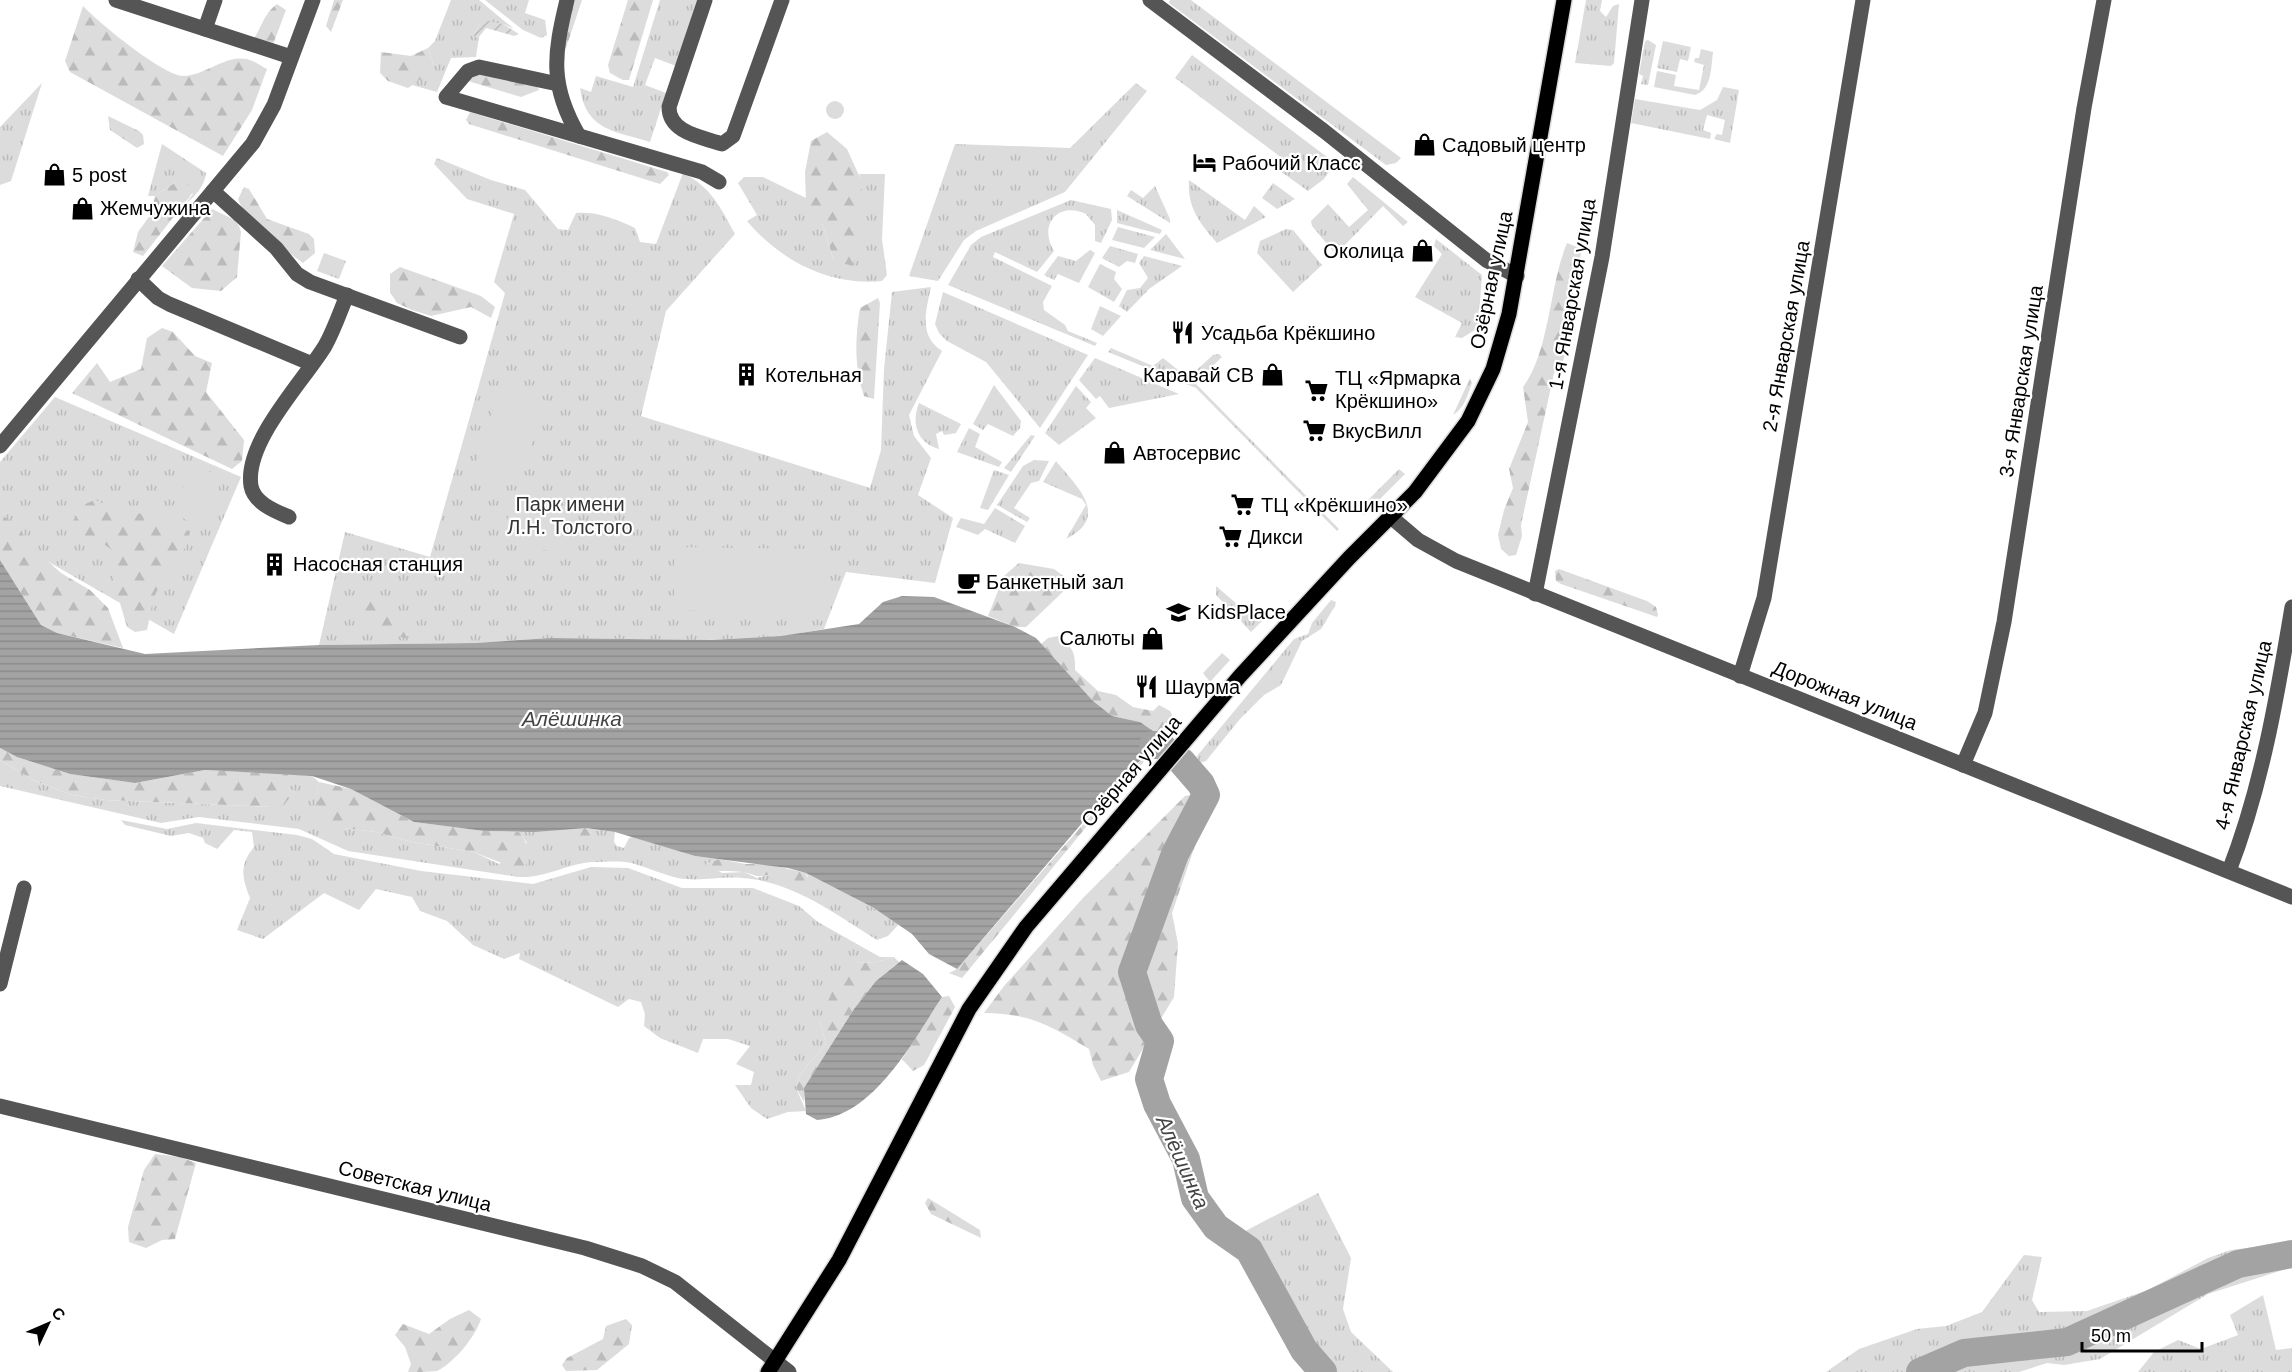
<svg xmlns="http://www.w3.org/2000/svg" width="2292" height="1372" font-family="Arial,sans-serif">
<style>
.grass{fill:url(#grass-tufts)}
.forest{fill:url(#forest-firs)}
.garden{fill:url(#garden-furrows)}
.pitch{fill:#dcdcdc}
.water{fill:url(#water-rules)}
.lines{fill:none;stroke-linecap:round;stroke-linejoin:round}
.river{stroke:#a3a3a3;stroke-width:28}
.major-casing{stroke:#dbdbdb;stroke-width:18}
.minor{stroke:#555;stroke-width:15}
.major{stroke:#000;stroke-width:15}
.labels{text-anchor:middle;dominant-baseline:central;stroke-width:4.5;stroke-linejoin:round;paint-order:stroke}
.poi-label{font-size:20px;fill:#000;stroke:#fff;text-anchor:start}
.street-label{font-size:20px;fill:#000;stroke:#fff}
.park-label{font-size:20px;fill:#333;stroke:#fff}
.water-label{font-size:21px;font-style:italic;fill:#444;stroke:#fff}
</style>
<defs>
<pattern id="grass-tufts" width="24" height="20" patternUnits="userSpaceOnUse" patternTransform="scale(1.5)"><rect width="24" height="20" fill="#dcdcdc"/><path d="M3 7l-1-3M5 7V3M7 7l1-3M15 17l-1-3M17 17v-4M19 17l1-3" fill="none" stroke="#bbb"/></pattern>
<pattern id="forest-firs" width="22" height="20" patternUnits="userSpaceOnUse" patternTransform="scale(1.5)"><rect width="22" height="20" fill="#dcdcdc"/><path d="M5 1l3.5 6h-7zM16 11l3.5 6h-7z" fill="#bbb"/></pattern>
<pattern id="garden-furrows" width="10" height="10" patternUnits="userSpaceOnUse" patternTransform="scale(1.5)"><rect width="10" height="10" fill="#dcdcdc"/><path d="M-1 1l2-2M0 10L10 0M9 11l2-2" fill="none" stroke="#bbb"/></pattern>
<pattern id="water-rules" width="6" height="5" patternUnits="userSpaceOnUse" patternTransform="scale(1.5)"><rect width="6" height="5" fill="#a3a3a3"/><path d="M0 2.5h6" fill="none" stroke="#8b8b8b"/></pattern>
</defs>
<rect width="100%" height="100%" fill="#fff"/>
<!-- grass -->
<g class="grass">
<path d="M451,0H479L514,29L503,24L480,23L473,36L479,37L476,57L451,58L437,92L412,85L433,64L428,48L435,41Z"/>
<path d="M485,0H529L525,13L545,20L547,35L541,38L523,30Z"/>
<path d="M660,0H697L676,66L655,58L645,85L666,93L650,142C615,131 586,131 580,88L591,92L596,76L633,87Z"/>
<path d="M1170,0H1191L1401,158L1396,163L1386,165L1169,3Z"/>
<path d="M1586,0H1602L1600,11L1606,17L1613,6L1619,4L1614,63L1611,66L1575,63Z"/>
<path d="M1648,40L1656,45L1648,85L1641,84L1643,76L1639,74L1645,41Z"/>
<path d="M1663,41L1691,47L1688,61L1680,59L1677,72L1657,68Z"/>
<path d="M1701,49L1713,52C1711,67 1712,90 1695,95L1654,87L1657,71L1676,75L1674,86L1699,90L1704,65L1694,62L1695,58H1699Z"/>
<path d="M1192,55L1335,163L1324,179L1308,191L1280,171L1286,161L1175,78Z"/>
<path d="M42,83L11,181L0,185V127Z"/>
<path d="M1136,83L1147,91L1065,192L976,231L964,240L938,281L909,276L955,144L1070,148Z"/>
<path d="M1723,87L1739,90L1730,143L1714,139L1717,134L1722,135L1725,120L1707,115L1703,130L1711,133L1710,139L1631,123L1635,99L1700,110L1717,100Z"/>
<path d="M162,144L206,173C205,185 195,197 185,204L193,194L176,182L155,196H148Z"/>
<path d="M437,158L491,180L525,190L558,229L568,230L576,213C597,211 616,219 635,228L640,242L656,244L683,173C711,187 721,208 735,234L666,311L641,416L870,488L881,450L884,369L892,292L931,287C926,311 918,335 942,351L909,415L914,436L931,458L918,495L953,518L935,583L846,572L824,629L784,636L707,640L550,638L475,643L319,645L345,532L430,557L505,293L494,282L514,214L467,199L434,164Z"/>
<path d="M859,174H885L882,239L887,275L882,281C829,286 781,261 747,221L757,215L738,183L744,177H763L806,198L822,223L834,261L861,182Z"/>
<path d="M1353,177L1408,222L1403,226L1383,206L1338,252L1333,251L1312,226L1311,221L1328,204L1349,227L1368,210L1347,184Z"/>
<path d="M1189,180L1245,220L1254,206L1266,217L1217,243C1200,223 1187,208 1189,180Z"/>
<path d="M1273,183L1295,199L1277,209L1262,198Z"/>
<path d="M1155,186L1170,219V223L1127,196L1131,190L1143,198Z"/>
<path d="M1071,200L1111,209L1112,220L1101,243L1095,241V225L1086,214C1058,201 1038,225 1054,251L1037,272L995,252L993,257L1052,286L1043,302L1044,310L1065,325L1068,331L1097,343L1095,346L948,285L971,245L981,237Z"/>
<path d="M1117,210L1162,230L1160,234L1117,223Z"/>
<path d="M1118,227L1155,237L1144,248L1112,240Z"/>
<path d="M1286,229L1293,230L1322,265L1293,292L1257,253L1260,241Z"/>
<path d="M1166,234L1185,259L1150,250Z"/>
<path d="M1436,239L1482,275L1478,328L1462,338L1455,337L1462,323L1415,297L1442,254L1434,246Z"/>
<path d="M1110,246L1138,254L1135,263L1127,261L1119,267L1102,258Z"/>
<path d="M1090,250L1095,253L1079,283L1058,274L1054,280L1044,275L1058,256L1076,261Z"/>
<path d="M324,253L346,261L339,279L317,271Z"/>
<path d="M1144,256L1182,266L1149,289L1127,312L1119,306L1127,290L1140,288L1148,278L1139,263Z"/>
<path d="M1100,264L1116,272L1114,279L1122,289L1114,302L1088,287Z"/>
<path d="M1486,280L1489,300L1483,324Z"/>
<path d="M943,292L1088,355L1040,428L986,362L947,341L939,333L935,324Z"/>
<path d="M1100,306L1121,316L1103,336L1091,329Z"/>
<path d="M1111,348L1153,366L1163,358L1188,378L1213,355L1219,354L1222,357L1195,383L1339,529L1337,531L1196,388L1108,352Z"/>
<path d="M1095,358L1179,394L1109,408L1100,396L1096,399L1079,380Z"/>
<path d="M1470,378L1472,383C1468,394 1464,409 1453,415Z"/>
<path d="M994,385L1021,421L1020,428L1013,436L988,424L983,430L973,424Z"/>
<path d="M1076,386L1091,402L1086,408L1096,418L1059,445L1045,433Z"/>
<path d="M55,397L241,477L174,634L0,534V462Z"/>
<path d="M919,403L961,424L956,433L944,435L942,431L936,434L939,449C917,443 911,423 919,403Z"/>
<path d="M969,428L980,434L975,447L1002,462L999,467L957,452Z"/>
<path d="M1031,435L1035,436L1011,472L1004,468Z"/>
<path d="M1034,460L1049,461L1039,481L1031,483L1014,508L1030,518L1027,522L997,505L1023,466Z"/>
<path d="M1056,461C1077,487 1111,516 1066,539L1086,505L1082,499L1043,482Z"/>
<path d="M1399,469L1405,474L1364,515L1358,510Z"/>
<path d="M994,470L1009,475L988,510L980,508Z"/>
<path d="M995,508L1025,526L1015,543L985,529L978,535L956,527L961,518L984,524Z"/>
<path d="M1216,586L1245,611H1261L1266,617L1251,632L1216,595Z"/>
<path d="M1331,600L1336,602L1335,606L1321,629L1302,641L1281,685L1264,695L1240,719L1206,761L1199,763L1197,756L1294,639L1308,634L1312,623Z"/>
<path d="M1222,653L1230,660L1210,682L1203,673Z"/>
<path d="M0,760L35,781L72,795L106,800L272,807L294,792L288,787V774L312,776L319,782C312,800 332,815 343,828L376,832L412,842L474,852L499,864L527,843L519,832L565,829L593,834L586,828L615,832L614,842L617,846L624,848L629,838L633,837L695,856L719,859L706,864L722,873L744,872L757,878L771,874L808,877L806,873L874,908L899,924L888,936L877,940C835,914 792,881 742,878C720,876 700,882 678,878C664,875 649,868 635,864C622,860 607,862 594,862C567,863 548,878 519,877L348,851L299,829L199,817L161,823L0,786Z"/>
<path d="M121,820L167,829L196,823L297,835L312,839L334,854L421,871L533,884L591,867L628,868L682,888H753L799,906L818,922L880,957H894L876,962L855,963L820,1022L826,1044L800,1074L796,1088L806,1111L788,1112L767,1119L751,1108L735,1085H751L754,1072L736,1064L750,1046L728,1039H703L698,1053L660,1038L644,1026L645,1014L641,1002L629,999L618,1007L519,959L520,953L504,959L473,945L447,921L420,911L412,897L376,889L359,910L324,893L263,939L237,930L250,898C242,878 239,865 254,847L252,832L234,830L217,849L205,843L203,838L189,833L171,836L125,825Z"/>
<path d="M1318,1193L1351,1258L1343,1309L1351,1332L1393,1372H1310L1309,1358L1304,1350L1273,1292L1236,1236Z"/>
<path d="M2292,1242V1267L2208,1294L2100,1359L2064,1365L2047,1363L2019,1372H1826L1859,1349L1917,1329L1946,1326L1982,1312L2024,1255L2042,1257L2032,1300L2039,1312L2087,1311L2148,1290L2208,1258L2231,1250Z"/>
<path d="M2263,1295L2276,1350L2292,1348V1372H2138L2154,1352L2178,1340L2201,1349L2238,1335L2230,1315Z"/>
</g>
<!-- forest -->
<g class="forest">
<path d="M334,0H343L331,32L326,26Z"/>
<path d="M574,0H582L566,48L562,47Z"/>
<path d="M628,0H653L629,80H623L610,73L608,65Z"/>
<path d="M277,4L286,10L272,47L253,40C262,27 264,13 277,4Z"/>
<path d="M83,6C98,22 163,76 184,76C206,75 225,55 246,59C253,60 261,66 267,69L252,110L223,156L70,72L65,61Z"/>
<path d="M428,48L433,64L421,79L408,88L388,81L380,73L381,52L411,56Z"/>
<path d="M477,71L535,82L539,90L521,97L468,81Z"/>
<circle cx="835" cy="110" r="9"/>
<path d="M470,112L667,172L669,175L660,184L469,124L466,120Z"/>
<path d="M108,116L139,131L143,135L144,144L137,148L110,130Z"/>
<path d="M827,132L847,149L862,182L859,233L853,266L834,261L822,223L806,202L805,172L811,141Z"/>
<path d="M176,182L197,187L143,256L133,252L138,232L151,214L155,196Z"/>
<path d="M244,187L249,189L267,219L309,234L314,239L315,253L303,263C283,248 246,222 238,199Z"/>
<path d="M212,209L235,220L239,226L241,232L237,277L221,291L192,288L162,266Z"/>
<path d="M1567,243L1582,249L1565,332L1566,352L1563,361L1554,373L1521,525L1522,536L1516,555L1509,556L1501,549L1498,535L1504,510L1513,488L1509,469L1528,422L1523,387C1550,351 1549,286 1567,243Z"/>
<path d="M400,267L481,296L495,307L491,318L471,307L431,316L412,310L397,303L390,292V274Z"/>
<path d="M878,298L880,303L874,399L864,396C854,368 855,337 860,308Z"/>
<path d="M162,328L173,332L195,356L212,363L206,392L244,440L242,461L232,469L72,393L97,363L110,382L141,369L147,338Z"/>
<path d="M95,500L126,514L156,513L168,526L190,531C187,555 166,570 156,593C151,604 150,618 147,630L135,632L127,627L112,576L115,557L112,550L98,540L84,544L67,529L85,504Z"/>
<path d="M0,514L14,523L32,547L61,573L90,590L108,608L123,648L57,633L41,625L0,560Z"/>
<path d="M1019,563L1054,569L1066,578L1068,587L1026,627H1015L988,616L1004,576Z"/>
<path d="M1559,569L1647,601L1656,607L1658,615L1657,617L1561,584L1556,581L1555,571Z"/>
<path d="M372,596L391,602L408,639L360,625L358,609Z"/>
<path d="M1058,636C1072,646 1076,653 1075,670L1098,691L1116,695L1133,707L1153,711L1159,705L1170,711L1172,715L1162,737L1140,722L1112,716L1093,701L1041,644L1048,638Z"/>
<path d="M0,748L17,757L70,774L135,783L205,770L288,774V787L294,792L284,805L272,807L106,800L72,795L35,781L0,760Z"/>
<path d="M1147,751L1150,755L1101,809L962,978L949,973L957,969Z"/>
<path d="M319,782L351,789L414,822L484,831L519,832C527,843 532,852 526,865L514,868L474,852L412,842L376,832L343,828L324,820L318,812C319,801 315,792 319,782Z"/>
<path d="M1214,790L1172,913L1178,944L1174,997L1129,1072L1101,1081L1093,1065L1089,1049C1049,1025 1032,1014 984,1013L1004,986L1083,898L1185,796Z"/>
<path d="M573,827L586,828L593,834L589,843L579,846L558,838V831Z"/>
<path d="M719,859L745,864H767L806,873L808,882L802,887L778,880L771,874C753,879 757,874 742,872C730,870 719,872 707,870L706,864Z"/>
<path d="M894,957L899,962L876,981L854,1009L806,1085L804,1102L796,1088L800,1074L826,1044L820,1022L834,986L855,963L876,962Z"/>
<path d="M949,996L955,1007L924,1065L913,1071L902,1059L942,997Z"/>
<path d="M155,1154L180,1157L196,1163L175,1239L162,1240L146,1248L129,1242L128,1227L144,1170Z"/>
<path d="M928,1198L980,1230L981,1238L931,1214L925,1203Z"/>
<path d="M469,1310L481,1319C475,1337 455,1362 437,1371C429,1372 416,1372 408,1372L411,1364L405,1347L395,1335L403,1324L429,1334L450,1319Z"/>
<path d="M626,1319L632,1325L629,1344L597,1370L566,1371L562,1365L567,1358L603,1339L606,1326Z"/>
</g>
<!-- garden -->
<path class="garden" d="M486,21L503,24L519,34L514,36L486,28L479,37L473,36L480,23Z"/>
<!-- pitch -->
<g class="pitch">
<path d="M500,387L545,400L519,487L474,473Z"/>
<path d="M194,464L223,478L200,527L171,512Z"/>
<path d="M511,505L579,522L571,556L502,540Z"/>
<path d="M674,547L827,549L826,612L674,610Z"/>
</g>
<!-- water -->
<g class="water">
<path d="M0,560L41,625L57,633L145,654L319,645L475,643L550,638L710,640L781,636L859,624L883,602L902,596L934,597L1015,627L1036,638L1093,701L1112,716L1140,722L1162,737L1095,808L957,969L929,954L912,934L874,908L806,873L788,868L695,856L615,832L586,828L534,832L484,831L414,822L351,789L312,776L205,770L135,783L70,774L17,757L0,748Z"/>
<path d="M902,960L923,974L942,997C913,1041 874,1116 817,1120L806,1114L804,1088L854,1009L876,981Z"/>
</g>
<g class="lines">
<!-- river -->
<g class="river">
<path d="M1153,745H1161"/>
<path d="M1182,762L1201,784L1206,795L1175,854L1132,972L1149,1025L1160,1041L1149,1079L1157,1104L1186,1159L1195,1198L1216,1227L1249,1250L1304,1350L1323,1372"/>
<path d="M1920,1372L1964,1353L2067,1342L2238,1264L2292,1254"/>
</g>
<defs>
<path id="major" d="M768,1372L839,1260L969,1009L1026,927L1240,676L1349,558L1415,492L1468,421L1493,369L1509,314L1564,0"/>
</defs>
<!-- major casing -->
<use href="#major" class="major-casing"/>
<!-- minor -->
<g class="minor">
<path d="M116,0L291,57"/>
<path d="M567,0C554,54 549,85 579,136"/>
<path d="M705,0L669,107C669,133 702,137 722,144L733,136L782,0"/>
<path d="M1150,0L1324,131L1486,260L1517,276"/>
<path d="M205,29L215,0"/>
<path d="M558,84L479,67L468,71L446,97L702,172L719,182"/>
<path d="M213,191L276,248L297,274L310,282L460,337"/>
<path d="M138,279L158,298L169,304L312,364"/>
<path d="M0,446L253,143L274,105L313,0"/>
<path d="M289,517C275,511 254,503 251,486C244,442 303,382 325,346C334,330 340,312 347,295"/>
<path d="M1391,517L1418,540L1456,561L2292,897"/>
<path d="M1535,594L1602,257L1642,0"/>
<path d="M1740,676L1764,598L1863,0"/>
<path d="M1963,765L1985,713L2004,622L2084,108L2104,0"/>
<path d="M2229,871C2262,786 2277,697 2292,607"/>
<path d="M0,984L24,888"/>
<path d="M0,1106L585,1248L642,1266L675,1282L789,1372"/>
</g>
<!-- major -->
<use href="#major" class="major"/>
</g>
<!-- icons -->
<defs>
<symbol id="shop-bare" viewBox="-9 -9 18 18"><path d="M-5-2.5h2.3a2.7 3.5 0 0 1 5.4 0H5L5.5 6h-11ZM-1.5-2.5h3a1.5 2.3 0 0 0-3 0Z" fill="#000" stroke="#fff" stroke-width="2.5" paint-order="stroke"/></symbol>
<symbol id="hotel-bare" viewBox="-9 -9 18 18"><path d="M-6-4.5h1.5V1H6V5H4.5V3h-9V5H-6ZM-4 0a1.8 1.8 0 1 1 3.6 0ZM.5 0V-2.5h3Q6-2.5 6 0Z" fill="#000" stroke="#fff" stroke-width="2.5" paint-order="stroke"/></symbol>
<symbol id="restaurant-bare" viewBox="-9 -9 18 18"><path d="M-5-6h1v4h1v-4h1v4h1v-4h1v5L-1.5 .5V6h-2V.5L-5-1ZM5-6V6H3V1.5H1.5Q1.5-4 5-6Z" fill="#000" stroke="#fff" stroke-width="2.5" paint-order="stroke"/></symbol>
<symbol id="building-bare" viewBox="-9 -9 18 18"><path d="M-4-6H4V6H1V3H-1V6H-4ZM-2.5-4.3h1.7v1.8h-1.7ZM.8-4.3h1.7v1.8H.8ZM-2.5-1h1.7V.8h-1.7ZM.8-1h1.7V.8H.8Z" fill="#000" stroke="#fff" stroke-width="2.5" paint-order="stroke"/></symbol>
<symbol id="supermarket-bare" viewBox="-9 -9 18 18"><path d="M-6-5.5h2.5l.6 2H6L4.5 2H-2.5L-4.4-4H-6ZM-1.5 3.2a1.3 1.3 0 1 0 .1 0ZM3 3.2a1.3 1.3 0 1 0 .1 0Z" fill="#000" stroke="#fff" stroke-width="2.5" paint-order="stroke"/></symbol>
<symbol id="cafe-bare" viewBox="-9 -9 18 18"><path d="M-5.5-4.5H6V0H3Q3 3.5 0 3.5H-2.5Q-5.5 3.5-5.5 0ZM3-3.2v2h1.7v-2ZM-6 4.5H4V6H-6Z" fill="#000" stroke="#fff" stroke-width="2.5" paint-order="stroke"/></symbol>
<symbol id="school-bare" viewBox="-9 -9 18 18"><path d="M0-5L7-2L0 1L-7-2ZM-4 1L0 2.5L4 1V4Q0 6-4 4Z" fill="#000" stroke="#fff" stroke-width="2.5" paint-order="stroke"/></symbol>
</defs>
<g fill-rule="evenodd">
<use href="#shop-bare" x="1408" y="128" width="33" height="33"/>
<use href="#hotel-bare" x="1188" y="146" width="33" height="33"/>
<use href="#shop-bare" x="38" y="158" width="33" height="33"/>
<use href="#shop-bare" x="66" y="192" width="33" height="33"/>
<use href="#shop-bare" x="1406" y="234" width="33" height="33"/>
<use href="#restaurant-bare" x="1166" y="316" width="33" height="33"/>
<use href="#building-bare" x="730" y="358" width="33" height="33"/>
<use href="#shop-bare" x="1256" y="358" width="33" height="33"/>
<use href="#supermarket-bare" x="1300" y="374" width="33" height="33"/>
<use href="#supermarket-bare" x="1298" y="414" width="33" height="33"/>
<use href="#shop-bare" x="1098" y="436" width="33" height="33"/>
<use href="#supermarket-bare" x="1226" y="488" width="33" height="33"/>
<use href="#supermarket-bare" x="1214" y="520" width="33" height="33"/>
<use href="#building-bare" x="258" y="548" width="33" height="33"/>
<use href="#cafe-bare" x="952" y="566" width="33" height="33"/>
<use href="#school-bare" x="1162" y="596" width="33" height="33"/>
<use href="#shop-bare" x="1136" y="622" width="33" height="33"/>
<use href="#restaurant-bare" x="1130" y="670" width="33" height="33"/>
</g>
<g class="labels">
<!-- poi labels -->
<g class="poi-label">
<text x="1442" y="145">Садовый центр</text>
<text x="1222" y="163">Рабочий Класс</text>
<text x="72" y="175">5 post</text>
<text x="100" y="208">Жемчужина</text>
<text x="1404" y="251" text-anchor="end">Околица</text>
<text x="1201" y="333">Усадьба Крёкшино</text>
<text x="765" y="375">Котельная</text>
<text x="1254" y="375" text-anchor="end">Каравай СВ</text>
<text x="1335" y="378">ТЦ «Ярмарка<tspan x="1335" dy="23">Крёкшино»</tspan></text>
<text x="1332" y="431">ВкусВилл</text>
<text x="1133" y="453">Автосервис</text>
<text x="1261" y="505">ТЦ «Крёкшино»</text>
<text x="1248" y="537">Дикси</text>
<text x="293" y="564">Насосная станция</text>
<text x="986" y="582">Банкетный зал</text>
<text x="1197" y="612">KidsPlace</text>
<text x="1135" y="638" text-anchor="end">Салюты</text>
<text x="1165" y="687">Шаурма</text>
</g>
<!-- street labels -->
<g class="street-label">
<text transform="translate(1491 280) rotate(-78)">Озёрная улица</text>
<text transform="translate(1572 294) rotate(-80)">1-я Январская улица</text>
<text transform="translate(1786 336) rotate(-80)">2-я Январская улица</text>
<text transform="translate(2021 381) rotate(-81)">3-я Январская улица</text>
<text transform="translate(1845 695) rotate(22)">Дорожная улица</text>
<text transform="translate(2243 735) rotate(-77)">4-я Январская улица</text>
<text transform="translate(1131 771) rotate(-49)">Озёрная улица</text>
<text transform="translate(415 1186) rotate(14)">Советская улица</text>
</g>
<!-- park labels -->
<g class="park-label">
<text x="570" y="504">Парк имени<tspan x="570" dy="23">Л.Н. Толстого</tspan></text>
</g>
<!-- water labels -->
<g class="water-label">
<text x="572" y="718">Алёшинка</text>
<text transform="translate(1183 1162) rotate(66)">Алёшинка</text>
</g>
</g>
<!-- north arrow -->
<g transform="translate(48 1324) rotate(46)" stroke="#ffffff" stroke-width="4.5" paint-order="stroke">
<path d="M0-4.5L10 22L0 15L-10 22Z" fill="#000000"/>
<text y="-9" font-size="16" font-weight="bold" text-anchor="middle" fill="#000000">С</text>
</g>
<!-- scale -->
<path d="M2082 1342v9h120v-9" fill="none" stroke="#000000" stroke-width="3"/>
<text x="2091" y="1342" font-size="18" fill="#000000" stroke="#ffffff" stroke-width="4.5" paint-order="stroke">50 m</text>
</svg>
